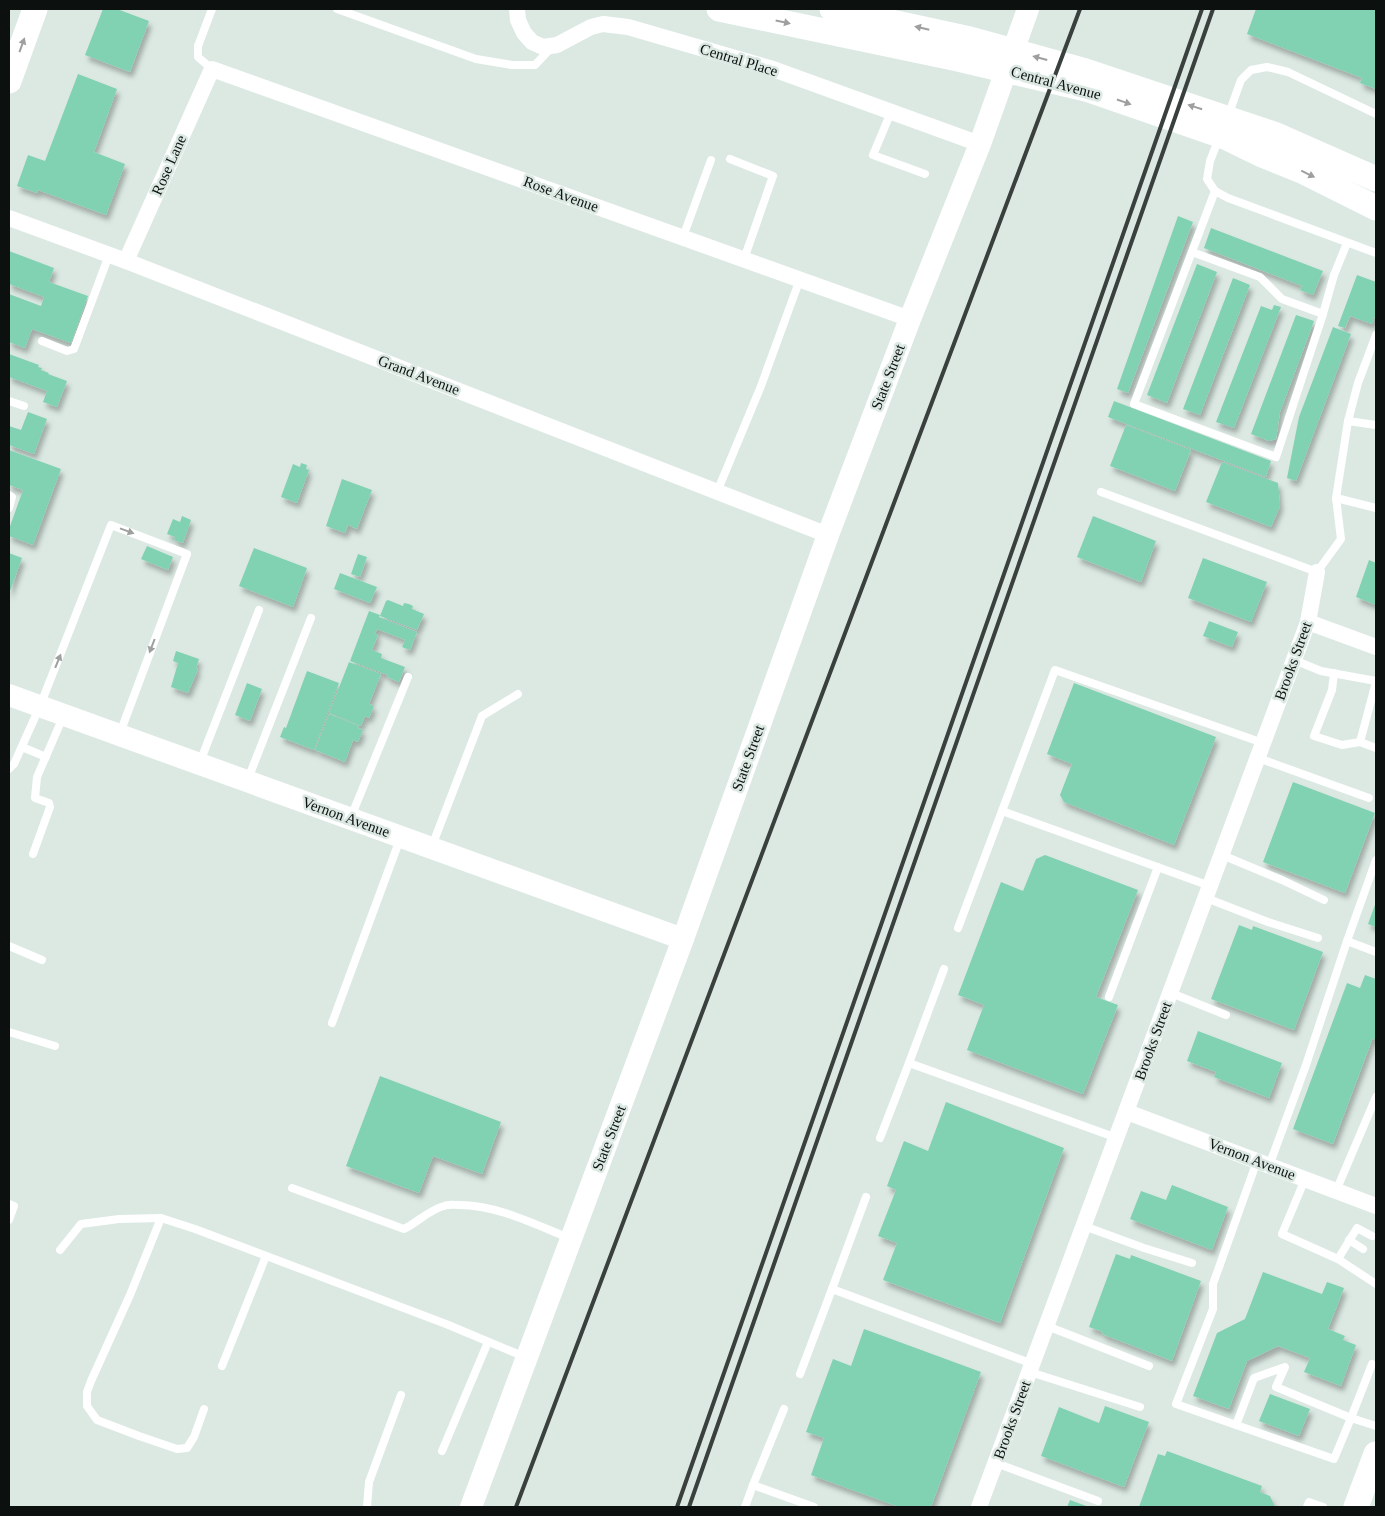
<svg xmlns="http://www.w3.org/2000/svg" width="1385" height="1516" font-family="Georgia,serif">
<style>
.building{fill:#81d1b3;filter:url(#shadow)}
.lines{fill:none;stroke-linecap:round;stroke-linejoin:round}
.lane{stroke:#fff;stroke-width:8}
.street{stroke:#fff;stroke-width:16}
.secondary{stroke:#fff;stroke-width:22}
.primary{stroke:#fff;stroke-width:25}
.rail{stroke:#3a403d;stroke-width:4}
.oneway{fill:#9e9f9f}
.labels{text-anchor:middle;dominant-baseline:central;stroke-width:5;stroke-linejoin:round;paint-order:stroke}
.street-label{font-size:15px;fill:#0c100e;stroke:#dce9e3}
</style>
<defs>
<filter id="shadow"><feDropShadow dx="3" dy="5.5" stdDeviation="2.5" flood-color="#0004"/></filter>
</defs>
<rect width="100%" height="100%" fill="#dce9e3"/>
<!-- building -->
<g class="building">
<path d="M103,9H117L149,21L130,72L85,55Z"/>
<path d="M1256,9H1376V89L1360,83L1362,78L1247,34Z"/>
<path d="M78,74L117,89L94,152L125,164L106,215L38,190L37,193L17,186L28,155L45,161Z"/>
<path d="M1178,216L1193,222L1128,393L1117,389Z"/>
<path d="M1211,228L1323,271L1313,295L1300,290L1302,286L1204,248Z"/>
<path d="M9,251L54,268L49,282L88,296L71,343L32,329L25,348L9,342V294L41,306L44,297L9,284Z"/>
<path d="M1197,264L1217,272L1167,403L1147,395Z"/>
<path d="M1357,275L1376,282V314L1372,324L1350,316L1345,328L1338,326Z"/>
<path d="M1233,278L1250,285L1200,415L1183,409Z"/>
<path d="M1274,305L1281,307L1234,428L1216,422L1261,306L1272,310Z"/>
<path d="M1296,315L1314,321L1280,412L1276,439L1269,441L1251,434Z"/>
<path d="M1333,327L1351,334L1296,481L1287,478L1299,417Z"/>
<path d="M9,354L39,365L38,367L42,368L41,370L49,373L48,374L67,381L57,407L43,402L47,391L9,377Z"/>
<path d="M1114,401L1271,461L1266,477L1108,417Z"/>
<path d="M28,412L47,419L34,454L9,445V426L21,430Z"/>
<path d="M1126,425L1191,450L1175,491L1110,466Z"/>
<path d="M9,450L61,469L33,545L9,536V529L23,490L9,485Z"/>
<path d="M1222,462L1278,483L1280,506L1271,527L1206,502Z"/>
<path d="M301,463L307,465L306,469L309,470L297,503L281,497L293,464L300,467Z"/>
<path d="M342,479L372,490L357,529L348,525L345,533L326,526Z"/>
<path d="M182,516L191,520L183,543L174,540L175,537L167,534L173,519L180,522Z"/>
<path d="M1093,516L1156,541L1141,582L1077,557Z"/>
<path d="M147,546L173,557L168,570L141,559Z"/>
<path d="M254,548L307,568L293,607L239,586Z"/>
<path d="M9,553L22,558L9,594Z"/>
<path d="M358,554L367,557L360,577L351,574Z"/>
<path d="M1203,558L1267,582L1251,622L1188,598Z"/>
<path d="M1369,560L1376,563V605L1356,597Z"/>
<path d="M340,573L377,587L370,603L334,589Z"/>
<path d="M388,600L403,606L404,603L409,604L413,606L412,609L424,614L417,630L380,616L386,601Z"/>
<path d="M369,611L380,615L379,617L417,632L410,650L402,647L405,640L377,629L375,634L378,635L372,650L382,654L381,658L405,667L399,682L387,677L388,675L350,661Z"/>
<path d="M1209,621L1238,632L1232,647L1203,636Z"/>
<path d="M176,651L199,659L196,668L198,669L188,693L171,687L178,663L173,661Z"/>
<path d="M349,662L381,674L369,704L374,706L369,718L365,716L361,726L329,713Z"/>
<path d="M307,671L339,683L314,750L280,737L284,727L286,728Z"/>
<path d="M247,683L262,689L250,721L235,715Z"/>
<path d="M1074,683L1216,737L1174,845L1064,802L1060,795L1072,764L1047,754Z"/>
<path d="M329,714L359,726L358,728L363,730L358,742L353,740L345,762L315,750Z"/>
<path d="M1293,782L1375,813L1345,893L1263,862Z"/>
<path d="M1045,855L1138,890L1096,997L1118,1005L1083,1094L967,1050L984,1005L958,995L1001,882L1023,891L1036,859Z"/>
<path d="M1376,902V927L1368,924Z"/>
<path d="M1239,925L1252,930L1253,926L1323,952L1294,1030L1211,999Z"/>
<path d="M1365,975L1376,979V1038L1372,1040L1333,1144L1293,1129L1347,983L1360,988Z"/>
<path d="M1198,1031L1282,1063L1269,1098L1214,1077L1216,1072L1187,1061Z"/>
<path d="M380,1076L501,1122L482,1174L433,1156L419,1193L346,1166Z"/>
<path d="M946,1102L1064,1148L1000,1323L883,1280L897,1243L878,1236L896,1190L887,1186L904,1141L928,1151Z"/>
<path d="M1172,1185L1228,1207L1212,1250L1130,1219L1141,1191L1166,1200Z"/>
<path d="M1116,1254L1130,1259L1131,1255L1201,1281L1172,1361L1102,1334L1103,1332L1089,1327Z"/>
<path d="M1263,1272L1322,1294L1327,1282L1344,1288L1328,1329L1345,1336L1343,1340L1356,1345L1341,1386L1304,1372L1310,1358L1278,1346L1247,1361L1229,1409L1193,1396L1217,1333L1245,1319Z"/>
<path d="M864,1329L981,1372L931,1507H899L811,1475L824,1438L806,1432L833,1359L851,1366Z"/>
<path d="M1270,1394L1310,1409L1299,1436L1259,1421Z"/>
<path d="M1105,1406L1149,1422L1124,1487L1041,1456L1059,1407L1099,1423Z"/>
<path d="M1167,1451L1262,1486L1260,1492L1270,1496L1275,1507H1139L1158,1454L1165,1456Z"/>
<path d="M1070,1500L1089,1507H1067Z"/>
</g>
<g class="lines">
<!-- lane -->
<g class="lane">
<path d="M212,9L198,46V57L212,69"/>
<path d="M337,9L476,59L512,65H535L551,48"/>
<path d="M891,112L873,155L925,174"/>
<path d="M1228,116L1241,80L1251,70L1267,67L1288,72L1376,114"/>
<path d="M1219,138L1210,161L1207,179L1215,191L1228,198L1376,253"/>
<path d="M730,159L773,176L744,259"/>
<path d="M1215,191L1134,404L1276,457L1323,314L1334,275L1347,243"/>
<path d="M683,237L711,160"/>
<path d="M1192,252L1260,277L1282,299L1323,314"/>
<path d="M42,341L67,351L74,349L109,255"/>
<path d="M9,401L24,406"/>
<path d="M1348,421L1376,425"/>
<path d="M717,492L761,386L800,279"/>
<path d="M1101,492L1317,572L1341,539L1336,498L1348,421L1358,383L1376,335"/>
<path d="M9,495L12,497L9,508"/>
<path d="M1336,498L1376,508"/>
<path d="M1294,660L1321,671L1376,681"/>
<path d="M1334,673L1332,690L1314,736L1342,745L1360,742L1376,682"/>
<path d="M1360,742L1376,748"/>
<path d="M22,747L46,757"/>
<path d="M1258,758L1369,798"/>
<path d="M200,762L259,610"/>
<path d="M9,769L14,764L40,706L111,525L187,554L120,733"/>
<path d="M248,779L311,618"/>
<path d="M351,817L408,677"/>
<path d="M432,846L482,716L518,694"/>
<path d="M33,854L50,807L49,803L35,798L37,777L63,717"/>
<path d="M1222,855L1282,880L1324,900"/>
<path d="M1376,860L1347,941L1376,952"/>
<path d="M1210,886L1002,811L1055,670L1263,743"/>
<path d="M1206,898L1268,922L1318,938"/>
<path d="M958,928L1002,811"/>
<path d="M9,946L42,960"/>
<path d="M1171,993L1226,1015"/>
<path d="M1109,997L1158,867"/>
<path d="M332,1023L400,839"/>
<path d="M9,1032L55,1046"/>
<path d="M909,1063L944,969"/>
<path d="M880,1138L909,1063L1117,1138"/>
<path d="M1257,1161L1213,1284V1309L1176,1404L1334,1459L1351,1418L1376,1426"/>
<path d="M1269,1166L1306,1065L1347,941"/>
<path d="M1305,1179L1282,1234L1338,1259L1357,1228L1372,1236"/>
<path d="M292,1188L404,1229C418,1222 429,1210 444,1206C448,1204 454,1205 459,1205C497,1205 534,1224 569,1238"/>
<path d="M1336,1191L1376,1097"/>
<path d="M9,1204L14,1206L9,1220"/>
<path d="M1084,1226L1144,1248L1192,1263"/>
<path d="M1349,1240L1363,1249"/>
<path d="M60,1250L81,1224L119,1219L161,1218"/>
<path d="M1338,1259L1376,1284"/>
<path d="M832,1289L866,1197"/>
<path d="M1047,1326L1149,1366"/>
<path d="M222,1366L266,1256"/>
<path d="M1030,1372L1140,1407"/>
<path d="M800,1374L832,1289L1033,1364"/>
<path d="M204,1409L194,1437L187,1448L177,1449L139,1436L97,1420L87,1406V1392L91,1381L130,1295L161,1218L195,1229L446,1324L525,1357"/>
<path d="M784,1409L753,1485L814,1507"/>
<path d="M1236,1425L1254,1378L1285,1367L1276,1387L1351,1418L1372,1364"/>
<path d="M442,1451L488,1342"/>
<path d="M996,1463L1098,1501"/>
<path d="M367,1507L369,1482L401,1395"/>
<path d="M745,1507L753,1485"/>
<path d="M1307,1507L1309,1502L1323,1507"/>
</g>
<!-- street -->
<g class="street">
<path d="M517,9L518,20L524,33L532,42L543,47L557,45L591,27L603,24L628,27L773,69L980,144"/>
<path d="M9,218L126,261L828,535"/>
<path d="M126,261L212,69L910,319"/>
<path d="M1308,622L1376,647"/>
<path d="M1127,1112L1376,1206"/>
<path d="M979,1507L1308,622L1317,572"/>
</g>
<!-- secondary -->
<g class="secondary">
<path d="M9,695L683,939"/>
<path d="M471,1507L683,939L828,535L910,319L980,144L1028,9"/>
</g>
<!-- primary -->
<g class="primary">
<path d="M719,9L958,59L1086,89L1225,137L1262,155L1304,172L1376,208"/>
<path d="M832,9L970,39L1086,71L1274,134L1376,179"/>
<path d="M9,81L35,9"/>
<path d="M1356,1507L1376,1454"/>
</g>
<!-- rail -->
<g class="rail">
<path d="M516,1507L1080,9"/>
<path d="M677,1507L1202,9"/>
<path d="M689,1507L1213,9"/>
</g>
</g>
<!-- one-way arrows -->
<defs><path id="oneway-solid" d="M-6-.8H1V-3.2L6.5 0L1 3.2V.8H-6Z" transform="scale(1.25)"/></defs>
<g class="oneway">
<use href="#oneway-solid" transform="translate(783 22) rotate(12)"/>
<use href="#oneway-solid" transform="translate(922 28) rotate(-167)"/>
<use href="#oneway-solid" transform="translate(22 45) rotate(-70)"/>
<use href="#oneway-solid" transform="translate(1040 58) rotate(-165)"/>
<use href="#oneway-solid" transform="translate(1124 102) rotate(19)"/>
<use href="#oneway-solid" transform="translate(1195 107) rotate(-162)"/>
<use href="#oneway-solid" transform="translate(1308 174) rotate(26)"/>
<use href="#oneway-solid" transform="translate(127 531) rotate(20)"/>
<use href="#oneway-solid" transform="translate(152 646) rotate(111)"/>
<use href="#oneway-solid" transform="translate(58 661) rotate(-68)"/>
</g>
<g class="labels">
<!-- street labels -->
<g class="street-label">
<text transform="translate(739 60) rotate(17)">Central Place</text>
<text transform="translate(1056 83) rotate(15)">Central Avenue</text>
<text transform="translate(169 165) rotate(-66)">Rose Lane</text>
<text transform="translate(561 194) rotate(20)">Rose Avenue</text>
<text transform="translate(419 375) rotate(21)">Grand Avenue</text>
<text transform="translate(888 377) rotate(-69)">State Street</text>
<text transform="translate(1293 661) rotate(-70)">Brooks Street</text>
<text transform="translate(748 758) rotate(-70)">State Street</text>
<text transform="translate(346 817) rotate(20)">Vernon Avenue</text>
<text transform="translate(1153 1041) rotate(-70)">Brooks Street</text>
<text transform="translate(609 1138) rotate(-69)">State Street</text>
<text transform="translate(1252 1159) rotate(21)">Vernon Avenue</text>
<text transform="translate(1012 1420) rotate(-70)">Brooks Street</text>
</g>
</g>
<!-- border -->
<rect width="1385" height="1516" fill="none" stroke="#0c100e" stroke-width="20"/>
</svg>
